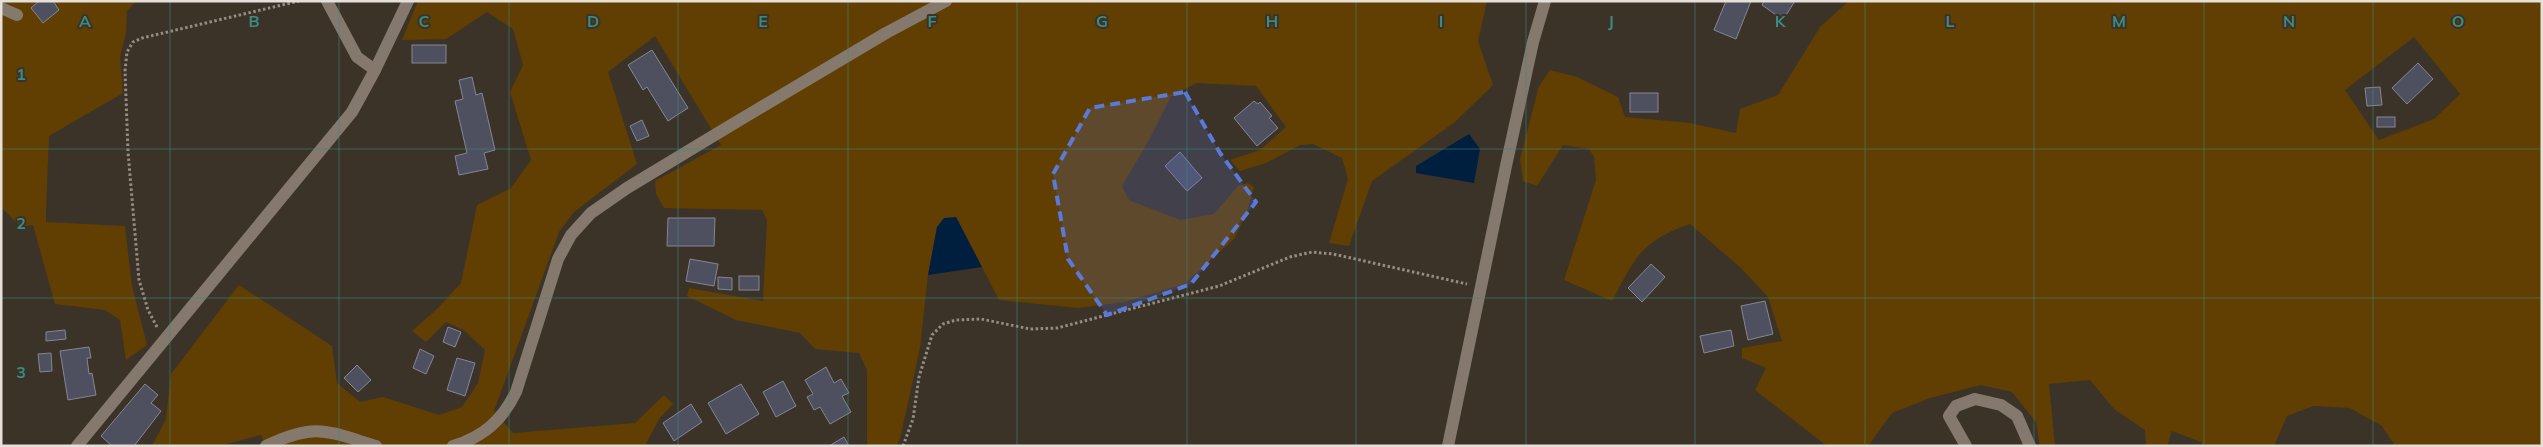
<svg xmlns="http://www.w3.org/2000/svg" width="2543" height="447" font-family="Mulish,sans-serif">
<style>
.green{fill:#613e02;fill-rule:evenodd}
.water{fill:#001f3e}
.building{fill:#4f505f;stroke:#848696}
.lines{fill:none;stroke-linecap:round;stroke-linejoin:round}
.path{stroke:#948d84;stroke-width:3;stroke-dasharray:2.5 2.5;stroke-linecap:butt}
.minor{stroke:#84796c;stroke-width:12}
.marked{fill:#597ad8;fill-opacity:0.2;stroke:#597ad8;stroke-width:4;stroke-dasharray:10 6;stroke-linejoin:round}
.grid{fill:none;stroke:#3a8b83;stroke-width:1;stroke-opacity:0.55}
.grid-label{font-size:16px;text-anchor:middle;font-weight:bold;fill:#3a8b83;stroke:#3c3328;stroke-width:4;stroke-linejoin:round;paint-order:stroke}
</style>
<rect width="100%" height="100%" fill="#3c3328"/>
<!-- green -->
<g class="green">
<path d="M1,1H136L127,11L126,33L120,57L123,93L49,136L46,212V222L125,226L132,286L147,345L126,360L120,320L105,310L55,304L33,225L21,227L1,207Z"/>
<path d="M418,1H1487L1478,41L1493,85L1455,122L1372,181L1349,246L1329,243L1348,179L1342,158L1313,144L1300,145L1266,163L1240,171L1230,160L1260,150L1286,127L1256,86L1197,83L1171,96L1149,140L1122,186L1129,200L1180,220L1214,214L1238,186L1248,183L1254,187L1247,212L1234,239L1184,284L1125,302L1078,308L999,300L956,217L937,227L928,275L920,348L900,439L896,446H867V370L859,353L815,349L800,333L736,320L687,296L689,288L763,301L767,220L762,210L664,208L656,194L655,181L721,145L655,36L608,72L637,164L574,212L559,232L494,411L513,433L635,423L664,395L673,404L659,419L645,446H266L261,435L219,446H152L166,419L171,374L239,285L332,346L337,383L360,402L383,397L439,415L462,407L478,383L485,350L465,331L446,322L426,342L412,331L437,309L461,283L477,205L511,188L531,160L510,92L523,65L513,29L487,12L446,39L402,40Z"/>
<path d="M1849,1H2542V446H2395L2382,426L2350,408L2313,406L2287,416L2274,446H2203L2201,442L2172,431L2167,446H2146L2145,430L2114,409L2090,380L2049,384L2055,446H2040L2036,422L2012,392L1981,385L1930,398L1892,413L1868,446H1827L1755,390L1766,368L1742,358V348L1782,341L1768,297L1741,268L1690,224C1641,241 1635,258 1612,301L1564,280L1596,180L1594,157L1589,149L1563,145L1537,186L1523,181L1520,159L1539,86L1550,70L1577,77L1618,97L1625,117L1690,123L1736,133L1740,109L1778,95L1820,27ZM2414,37L2460,94L2434,119L2379,140L2345,90Z"/>
</g>
<!-- water -->
<g class="water">
<path d="M1469,134L1480,149L1474,183L1416,173V166Z"/>
<path d="M956,217L982,267L928,275L937,227L944,218Z"/>
</g>
<!-- building -->
<g class="building">
<path d="M39,1H53L59,10L43,23L31,8Z"/>
<path d="M1726,1H1751L1736,39L1714,30Z"/>
<path d="M1764,1H1795L1783,20L1762,5Z"/>
<rect x="412" y="45" width="34" height="18"/>
<path d="M652,50L688,108L668,121L647,87L643,90L628,65Z"/>
<path d="M2418,63L2433,79L2407,104L2392,88Z"/>
<path d="M472,77L476,95L482,93L495,150L484,153L488,169L459,175L455,156L467,153L455,101L463,99L459,80Z"/>
<path d="M2380,87L2382,105L2367,106L2365,88Z"/>
<rect x="1630" y="93" width="28" height="19"/>
<path d="M1254,101L1258,104L1260,102L1272,116L1269,118L1278,128L1257,146L1234,118Z"/>
<rect x="2377" y="117" width="18" height="10"/>
<path d="M642,120L649,136L637,141L630,126Z"/>
<path d="M1180,152L1202,178L1187,191L1165,166Z"/>
<path d="M668,218H715L714,246H667Z"/>
<path d="M690,259L718,264L714,286L686,281Z"/>
<path d="M1651,264L1665,277L1642,302L1628,288Z"/>
<rect x="739" y="276" width="20" height="14"/>
<path d="M718,277L732,278V290L718,289Z"/>
<path d="M1765,301L1773,334L1748,340L1741,306Z"/>
<path d="M448,327L461,332L455,347L443,342Z"/>
<path d="M65,330L66,339L46,341V332Z"/>
<path d="M1731,330L1734,346L1704,353L1700,336Z"/>
<path d="M89,347L91,358H87L89,374L92,373L96,395L68,400L60,351Z"/>
<path d="M420,349L434,356L426,374L413,368Z"/>
<path d="M51,353L52,371L40,372L38,354Z"/>
<path d="M457,358L475,363L465,396L447,390Z"/>
<path d="M357,365L371,380L358,392L344,378Z"/>
<path d="M826,367L834,383L841,379L849,393L842,396L851,412L830,424L820,407L814,410L807,397L813,394L805,380Z"/>
<path d="M783,381L796,406L776,417L763,392Z"/>
<path d="M145,384L158,395L151,403L161,411L134,446H112L101,436Z"/>
<path d="M741,384L759,414L726,434L708,403Z"/>
<path d="M691,404L702,422L674,441L663,423Z"/>
<path d="M844,437L849,446H829Z"/>
</g>
<g class="lines">
<!-- path -->
<g class="path">
<path d="M157,327L148,310L139,280L128,152L125,71L127,52L133,42L142,38L299,1"/>
<path d="M903,446L913,419L919,377L932,335L943,324L956,320L981,319L1030,329L1057,328L1219,286L1290,257L1312,252L1333,254L1467,284"/>
</g>
<!-- minor -->
<g class="minor">
<path d="M327,1L357,57L375,70"/>
<path d="M1,8L17,15"/>
<path d="M77,446L352,112L375,70L408,1"/>
<path d="M266,446C315,422 327,431 376,446"/>
<path d="M453,446C484,437 503,419 516,392L558,259L571,235L591,213L627,188L723,130L886,33L946,1"/>
<path d="M1448,446L1506,166L1533,42L1545,1"/>
<path d="M1966,446L1949,416L1956,406L1975,399L2001,405L2017,416L2030,446"/>
</g>
</g>
<!-- marked area -->
<path class="marked" d="M1185,92L1220,153L1256,202L1191,284L1107,315L1068,259L1053,174L1090,108Z"/>
<!-- grid -->
<path class="grid" d="M170,1V446M339,1V446M509,1V446M678,1V446M848,1V446M1017,1V446M1187,1V446M1356,1V446M1526,1V446M1695,1V446M1865,1V446M2034,1V446M2204,1V446M2373,1V446M1,149H2542M1,298H2542"/>
<g class="grid-label">
<text x="85" y="27">A</text>
<text x="254" y="27">B</text>
<text x="424" y="27">C</text>
<text x="593" y="27">D</text>
<text x="763" y="27">E</text>
<text x="932" y="27">F</text>
<text x="1102" y="27">G</text>
<text x="1272" y="27">H</text>
<text x="1441" y="27">I</text>
<text x="1611" y="27">J</text>
<text x="1780" y="27">K</text>
<text x="1950" y="27">L</text>
<text x="2119" y="27">M</text>
<text x="2289" y="27">N</text>
<text x="2458" y="27">O</text>
<text x="21" y="80">1</text>
<text x="21" y="229">2</text>
<text x="21" y="378">3</text>
</g>
<!-- border -->
<rect width="2543" height="447" fill="none" stroke="#e6e0d9" stroke-width="5"/>
</svg>
